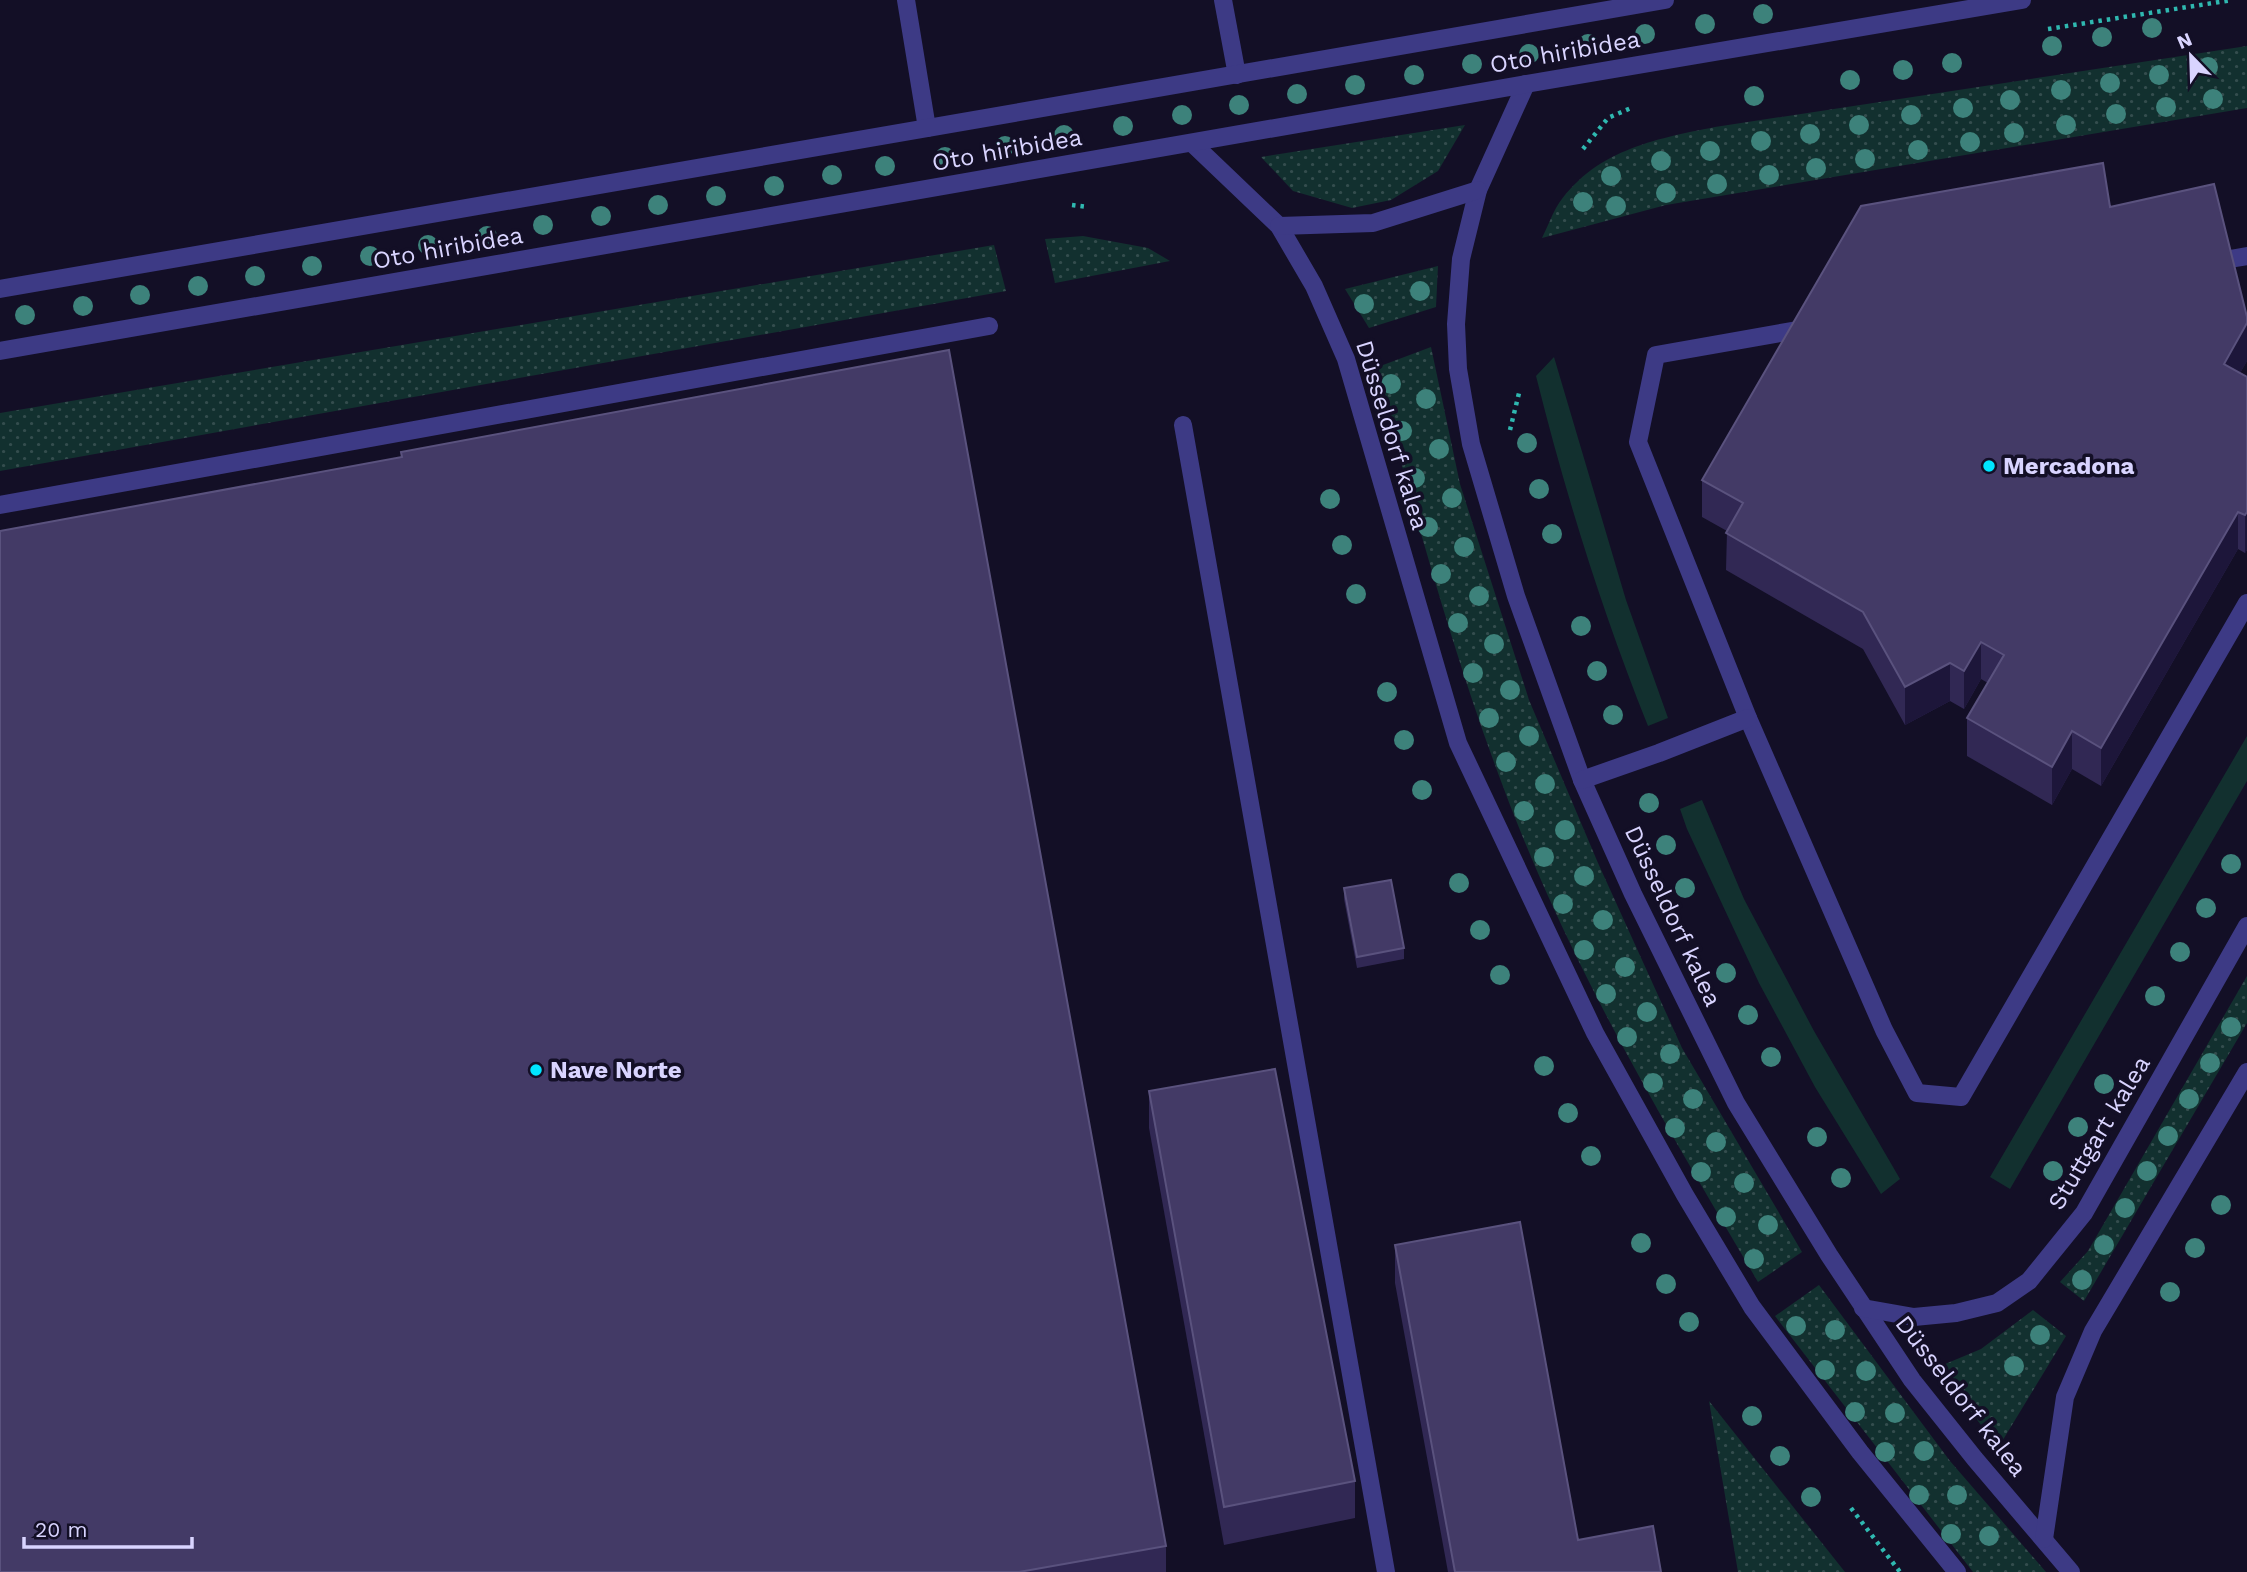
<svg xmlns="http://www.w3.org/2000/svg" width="2247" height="1572" font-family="'Work Sans',sans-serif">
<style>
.grass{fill:url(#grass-dots)}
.green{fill:#12302f}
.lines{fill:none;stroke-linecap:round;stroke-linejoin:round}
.path{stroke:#2fb8b0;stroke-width:4.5;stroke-dasharray:3.5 5;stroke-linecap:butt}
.minor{stroke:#3d3a85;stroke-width:18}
.tree{fill:#3d827b}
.wall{fill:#312854}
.shaded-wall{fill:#1d163a}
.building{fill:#433a66;stroke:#5a527e;stroke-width:2}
.poi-dot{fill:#00e5ff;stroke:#130f26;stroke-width:2.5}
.labels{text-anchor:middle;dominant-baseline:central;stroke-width:7;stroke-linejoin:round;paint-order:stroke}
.street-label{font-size:24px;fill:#d9d4ff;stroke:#130f26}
.poi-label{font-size:24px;font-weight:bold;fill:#d9d4ff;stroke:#130f26;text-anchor:start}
</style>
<defs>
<pattern id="grass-dots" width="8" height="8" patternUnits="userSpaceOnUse" patternTransform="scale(1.75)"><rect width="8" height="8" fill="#12302f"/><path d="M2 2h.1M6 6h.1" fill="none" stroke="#344d4e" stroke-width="1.8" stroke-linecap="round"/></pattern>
</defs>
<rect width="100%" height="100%" fill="#130f26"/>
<!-- grass -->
<g class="grass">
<path d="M2247,46V108L1666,205L1542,238C1547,228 1551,217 1556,208C1592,151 1654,139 1715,127Z"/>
<path d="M1465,125L1438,171L1391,200L1352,208L1293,191L1261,157Z"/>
<path d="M1083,236L1148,248L1170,261L1055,283L1045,239Z"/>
<path d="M994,245L1006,291L0,471V413Z"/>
<path d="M1438,266L1436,307L1369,328L1345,289Z"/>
<path d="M1431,347L1460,484L1529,700L1598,863L1682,1048L1802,1252L1758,1282C1684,1156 1608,1030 1548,896C1472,727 1424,546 1375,368Z"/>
<path d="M2247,976V1023L2084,1301L2060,1282L2088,1251Z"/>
<path d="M1819,1285L1950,1461L2046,1572H1973L1775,1316Z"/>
<path d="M2033,1310L2066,1336L1998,1448L1938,1367L1981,1349Z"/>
<path d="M1709,1401L1845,1572H1738Z"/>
</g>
<!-- green -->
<g class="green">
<path d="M1554,357L1626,600L1668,718L1648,726C1602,611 1566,496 1536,376Z"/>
<path d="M2247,736V781L2010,1189L1990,1177Z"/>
<path d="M1702,800L1744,899L1814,1031L1900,1179L1881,1194L1815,1087L1759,983L1687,829L1680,809Z"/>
</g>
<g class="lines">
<!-- path -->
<g class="path">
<path d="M2048,29L2232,0"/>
<path d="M1583,149L1608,118L1631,108"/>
<path d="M1072,205L1088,207"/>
<path d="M1510,430L1520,389"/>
<path d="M1851,1508L1900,1572"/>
</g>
<!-- minor -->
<g class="minor">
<path d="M906,0L927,128"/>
<path d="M1223,0L1237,75"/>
<path d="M1526,84L1478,190L1461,259L1456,324L1458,369L1471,444L1516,596L1582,780L1633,894L1736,1103L1829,1255L1912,1380L1975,1459L2071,1572"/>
<path d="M1192,143L1279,226L1314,286L1346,359L1458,743L1595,1033L1685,1195L1752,1307L1860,1452L1957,1572"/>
<path d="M1279,226L1373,223L1478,190"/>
<path d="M2224,260L2247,256"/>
<path d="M0,289L1665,0"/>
<path d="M1809,328L1656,355L1638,442L1748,718L1884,1030L1917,1093L1961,1097L2247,603"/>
<path d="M0,351L1526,84L2022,0"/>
<path d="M1183,425L1386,1572"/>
<path d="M0,505L989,326"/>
<path d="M1582,780L1659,753L1748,718"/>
<path d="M1863,1308L1914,1317L1956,1313L1997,1303L2029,1281L2084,1213L2247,926"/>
<path d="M2044,1539L2065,1397L2093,1331L2247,1072"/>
</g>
</g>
<!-- trees -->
<g class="tree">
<circle cx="1763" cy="14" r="10"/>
<circle cx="1705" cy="24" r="10"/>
<circle cx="2152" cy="28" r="10"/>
<circle cx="1645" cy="34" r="10"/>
<circle cx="2102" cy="37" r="10"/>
<circle cx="1588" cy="44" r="10"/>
<circle cx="2052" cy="46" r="10"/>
<circle cx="1529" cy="54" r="10"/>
<circle cx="1952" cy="63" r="10"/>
<circle cx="1472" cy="64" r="10"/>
<circle cx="2208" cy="67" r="10"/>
<circle cx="1903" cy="70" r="10"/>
<circle cx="1414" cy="75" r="10"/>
<circle cx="2159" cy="75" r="10"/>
<circle cx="1850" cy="80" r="10"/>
<circle cx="2110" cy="83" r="10"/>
<circle cx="1355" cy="85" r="10"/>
<circle cx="2061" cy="90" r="10"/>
<circle cx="1297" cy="94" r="10"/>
<circle cx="1754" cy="96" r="10"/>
<circle cx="2213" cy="99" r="10"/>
<circle cx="2010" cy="100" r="10"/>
<circle cx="1239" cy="105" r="10"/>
<circle cx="2166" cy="107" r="10"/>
<circle cx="1963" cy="108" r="10"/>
<circle cx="2116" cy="114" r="10"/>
<circle cx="1182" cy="115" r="10"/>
<circle cx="1911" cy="115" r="10"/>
<circle cx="1859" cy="125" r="10"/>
<circle cx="2066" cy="125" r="10"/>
<circle cx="1123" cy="126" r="10"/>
<circle cx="2014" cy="133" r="10"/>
<circle cx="1810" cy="134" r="10"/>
<circle cx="1064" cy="135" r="10"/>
<circle cx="1761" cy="141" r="10"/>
<circle cx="1970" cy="142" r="10"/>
<circle cx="1005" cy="146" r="10"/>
<circle cx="1918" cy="150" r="10"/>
<circle cx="1710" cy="151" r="10"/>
<circle cx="945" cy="157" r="10"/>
<circle cx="1865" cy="159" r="10"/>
<circle cx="1661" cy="161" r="10"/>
<circle cx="885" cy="166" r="10"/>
<circle cx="1816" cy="168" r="10"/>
<circle cx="832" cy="175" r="10"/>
<circle cx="1769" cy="175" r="10"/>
<circle cx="1611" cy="176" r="10"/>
<circle cx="1717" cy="184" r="10"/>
<circle cx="774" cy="186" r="10"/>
<circle cx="1666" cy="193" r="10"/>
<circle cx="716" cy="196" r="10"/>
<circle cx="1583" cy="202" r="10"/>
<circle cx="658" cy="205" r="10"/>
<circle cx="1616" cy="206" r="10"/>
<circle cx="601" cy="216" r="10"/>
<circle cx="543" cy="225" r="10"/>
<circle cx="487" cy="236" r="10"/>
<circle cx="428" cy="245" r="10"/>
<circle cx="370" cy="256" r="10"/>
<circle cx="312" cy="266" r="10"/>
<circle cx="255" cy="276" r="10"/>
<circle cx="198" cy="286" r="10"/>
<circle cx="1420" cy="291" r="10"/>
<circle cx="140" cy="295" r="10"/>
<circle cx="1364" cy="304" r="10"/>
<circle cx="83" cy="306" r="10"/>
<circle cx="25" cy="315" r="10"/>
<circle cx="1391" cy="384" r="10"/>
<circle cx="1426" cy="399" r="10"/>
<circle cx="1402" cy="431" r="10"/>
<circle cx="1527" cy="443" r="10"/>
<circle cx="1439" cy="449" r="10"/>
<circle cx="1415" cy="478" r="10"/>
<circle cx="1539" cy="489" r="10"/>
<circle cx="1452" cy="498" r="10"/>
<circle cx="1330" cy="499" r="10"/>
<circle cx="1428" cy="527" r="10"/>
<circle cx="1552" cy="534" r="10"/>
<circle cx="1342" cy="545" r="10"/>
<circle cx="1464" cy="547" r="10"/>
<circle cx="1441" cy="574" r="10"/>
<circle cx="1356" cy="594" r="10"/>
<circle cx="1479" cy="596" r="10"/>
<circle cx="1458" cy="623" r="10"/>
<circle cx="1581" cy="626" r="10"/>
<circle cx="1494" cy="644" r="10"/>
<circle cx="1597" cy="671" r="10"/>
<circle cx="1473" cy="673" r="10"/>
<circle cx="1510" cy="690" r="10"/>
<circle cx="1387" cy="692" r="10"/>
<circle cx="1613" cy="715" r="10"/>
<circle cx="1489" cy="718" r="10"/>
<circle cx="1529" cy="736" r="10"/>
<circle cx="1404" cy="740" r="10"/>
<circle cx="1506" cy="762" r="10"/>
<circle cx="1545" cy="784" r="10"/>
<circle cx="1422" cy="790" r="10"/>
<circle cx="1649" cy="803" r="10"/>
<circle cx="1524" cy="811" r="10"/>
<circle cx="1565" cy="830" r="10"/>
<circle cx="1666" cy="845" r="10"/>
<circle cx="1544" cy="857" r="10"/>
<circle cx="2231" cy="864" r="10"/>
<circle cx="1584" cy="876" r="10"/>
<circle cx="1459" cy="883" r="10"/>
<circle cx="1685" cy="888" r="10"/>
<circle cx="1563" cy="904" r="10"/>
<circle cx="2206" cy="908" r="10"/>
<circle cx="1603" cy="920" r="10"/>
<circle cx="1480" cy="930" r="10"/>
<circle cx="1584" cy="950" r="10"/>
<circle cx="2180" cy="952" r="10"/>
<circle cx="1625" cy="967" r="10"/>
<circle cx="1726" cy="973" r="10"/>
<circle cx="1500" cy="975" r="10"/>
<circle cx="1606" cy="994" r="10"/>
<circle cx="2155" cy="996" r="10"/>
<circle cx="1647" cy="1012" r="10"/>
<circle cx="1748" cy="1015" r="10"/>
<circle cx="2231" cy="1027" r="10"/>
<circle cx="1627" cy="1037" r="10"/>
<circle cx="1670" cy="1054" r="10"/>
<circle cx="1771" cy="1057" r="10"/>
<circle cx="2210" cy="1063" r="10"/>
<circle cx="1544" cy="1066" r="10"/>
<circle cx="1653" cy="1083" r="10"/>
<circle cx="2104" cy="1084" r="10"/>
<circle cx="1693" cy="1099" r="10"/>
<circle cx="2189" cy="1099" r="10"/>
<circle cx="1568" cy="1113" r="10"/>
<circle cx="2078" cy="1127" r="10"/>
<circle cx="1675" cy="1128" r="10"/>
<circle cx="2168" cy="1136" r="10"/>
<circle cx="1817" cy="1137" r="10"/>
<circle cx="1716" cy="1142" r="10"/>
<circle cx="1591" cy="1156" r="10"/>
<circle cx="2053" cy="1171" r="10"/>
<circle cx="2147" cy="1171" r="10"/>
<circle cx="1701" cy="1172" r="10"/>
<circle cx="1841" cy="1178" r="10"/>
<circle cx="1744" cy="1183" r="10"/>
<circle cx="2221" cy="1205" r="10"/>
<circle cx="2125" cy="1208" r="10"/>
<circle cx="1726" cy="1217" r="10"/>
<circle cx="1768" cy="1225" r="10"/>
<circle cx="1641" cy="1243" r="10"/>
<circle cx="2104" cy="1245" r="10"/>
<circle cx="2195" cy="1248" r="10"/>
<circle cx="1754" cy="1259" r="10"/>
<circle cx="2082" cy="1280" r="10"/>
<circle cx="1666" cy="1284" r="10"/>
<circle cx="2170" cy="1292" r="10"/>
<circle cx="1689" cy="1322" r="10"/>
<circle cx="1796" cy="1326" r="10"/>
<circle cx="1835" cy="1330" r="10"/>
<circle cx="2040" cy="1335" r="10"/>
<circle cx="2014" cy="1366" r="10"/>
<circle cx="1825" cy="1370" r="10"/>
<circle cx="1866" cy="1371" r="10"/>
<circle cx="1855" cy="1412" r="10"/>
<circle cx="1895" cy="1413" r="10"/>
<circle cx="1752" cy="1416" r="10"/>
<circle cx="1924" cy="1451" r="10"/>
<circle cx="1885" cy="1452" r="10"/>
<circle cx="1780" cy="1456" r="10"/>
<circle cx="1919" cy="1495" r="10"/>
<circle cx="1957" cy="1495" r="10"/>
<circle cx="1811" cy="1497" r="10"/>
<circle cx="1951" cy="1534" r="10"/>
<circle cx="1989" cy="1536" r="10"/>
</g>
<!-- wall -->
<g class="wall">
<path d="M2110,207L2247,361L2240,373L2247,377V550L2245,553L2238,549L2101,786L2072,769L2052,805L1967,756V718L1988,683L1981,679L1964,709L1950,701L1905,725L1863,649L1726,570L1727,531L1702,517V480Z"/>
<path d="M401,452L1166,1546V1572H0L401,458Z"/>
<path d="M1344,888L1404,948V959L1357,968L1344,899Z"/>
<path d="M1149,1091L1355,1481V1518L1224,1545L1149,1128Z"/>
<path d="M1395,1245L1578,1540L1661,1572H1448L1395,1283Z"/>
</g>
<!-- shaded-wall -->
<g class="shaded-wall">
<path d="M2247,323V361L2224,401V364Z"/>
<path d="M2238,512V549L2101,786V748Z"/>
<path d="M2247,512V550L2245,553V515Z"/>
<path d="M1981,642V679L1964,709V671Z"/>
<path d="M1950,663V701L1905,725V687Z"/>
<path d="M2072,731V769L2052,805V767Z"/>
</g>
<!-- building -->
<g class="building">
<path d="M2103,163L2110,207L2214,184L2247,317V323L2224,364L2247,377V512L2245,515L2238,512L2101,748L2072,731L2052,767L1967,718L2004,655L1981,642L1964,671L1950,663L1905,687L1863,612L1726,533L1743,503L1702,480L1861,206Z"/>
<path d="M949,350L1166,1546L1019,1572H0V531L402,457L401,452Z"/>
<path d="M1391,880L1404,948L1357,957L1344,888Z"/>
<path d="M1275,1069L1355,1481L1224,1507L1149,1091Z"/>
<path d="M1520,1222L1578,1540L1653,1526L1661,1572H1455L1395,1245Z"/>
</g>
<!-- markers -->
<g class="poi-dot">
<circle cx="1989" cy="466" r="7"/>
<circle cx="536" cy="1070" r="7"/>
</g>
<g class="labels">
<!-- street labels -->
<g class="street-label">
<text transform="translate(1565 52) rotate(-10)">Oto hiribidea</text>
<text transform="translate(1007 150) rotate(-10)">Oto hiribidea</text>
<text transform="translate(448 248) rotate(-10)">Oto hiribidea</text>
<text transform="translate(1392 435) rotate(73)">Düsseldorf kalea</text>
<text transform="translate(1673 916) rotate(65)">Düsseldorf kalea</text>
<text transform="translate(2099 1133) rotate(-59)">Stuttgart kalea</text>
<text transform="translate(1961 1396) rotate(52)">Düsseldorf kalea</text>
</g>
<!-- poi labels -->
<g class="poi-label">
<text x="2003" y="466">Mercadona</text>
<text x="550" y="1070">Nave Norte</text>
</g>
</g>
<!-- north arrow -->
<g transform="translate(2191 56) rotate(337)" stroke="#130f26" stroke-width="5" paint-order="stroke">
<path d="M0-5L12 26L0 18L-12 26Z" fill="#d9d4ff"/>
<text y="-10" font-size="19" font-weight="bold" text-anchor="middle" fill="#d9d4ff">N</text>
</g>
<!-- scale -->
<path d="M24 1537v10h168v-10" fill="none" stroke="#d9d4ff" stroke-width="3.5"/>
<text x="35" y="1537" font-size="21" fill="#d9d4ff" stroke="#130f26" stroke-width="5" paint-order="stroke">20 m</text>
</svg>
